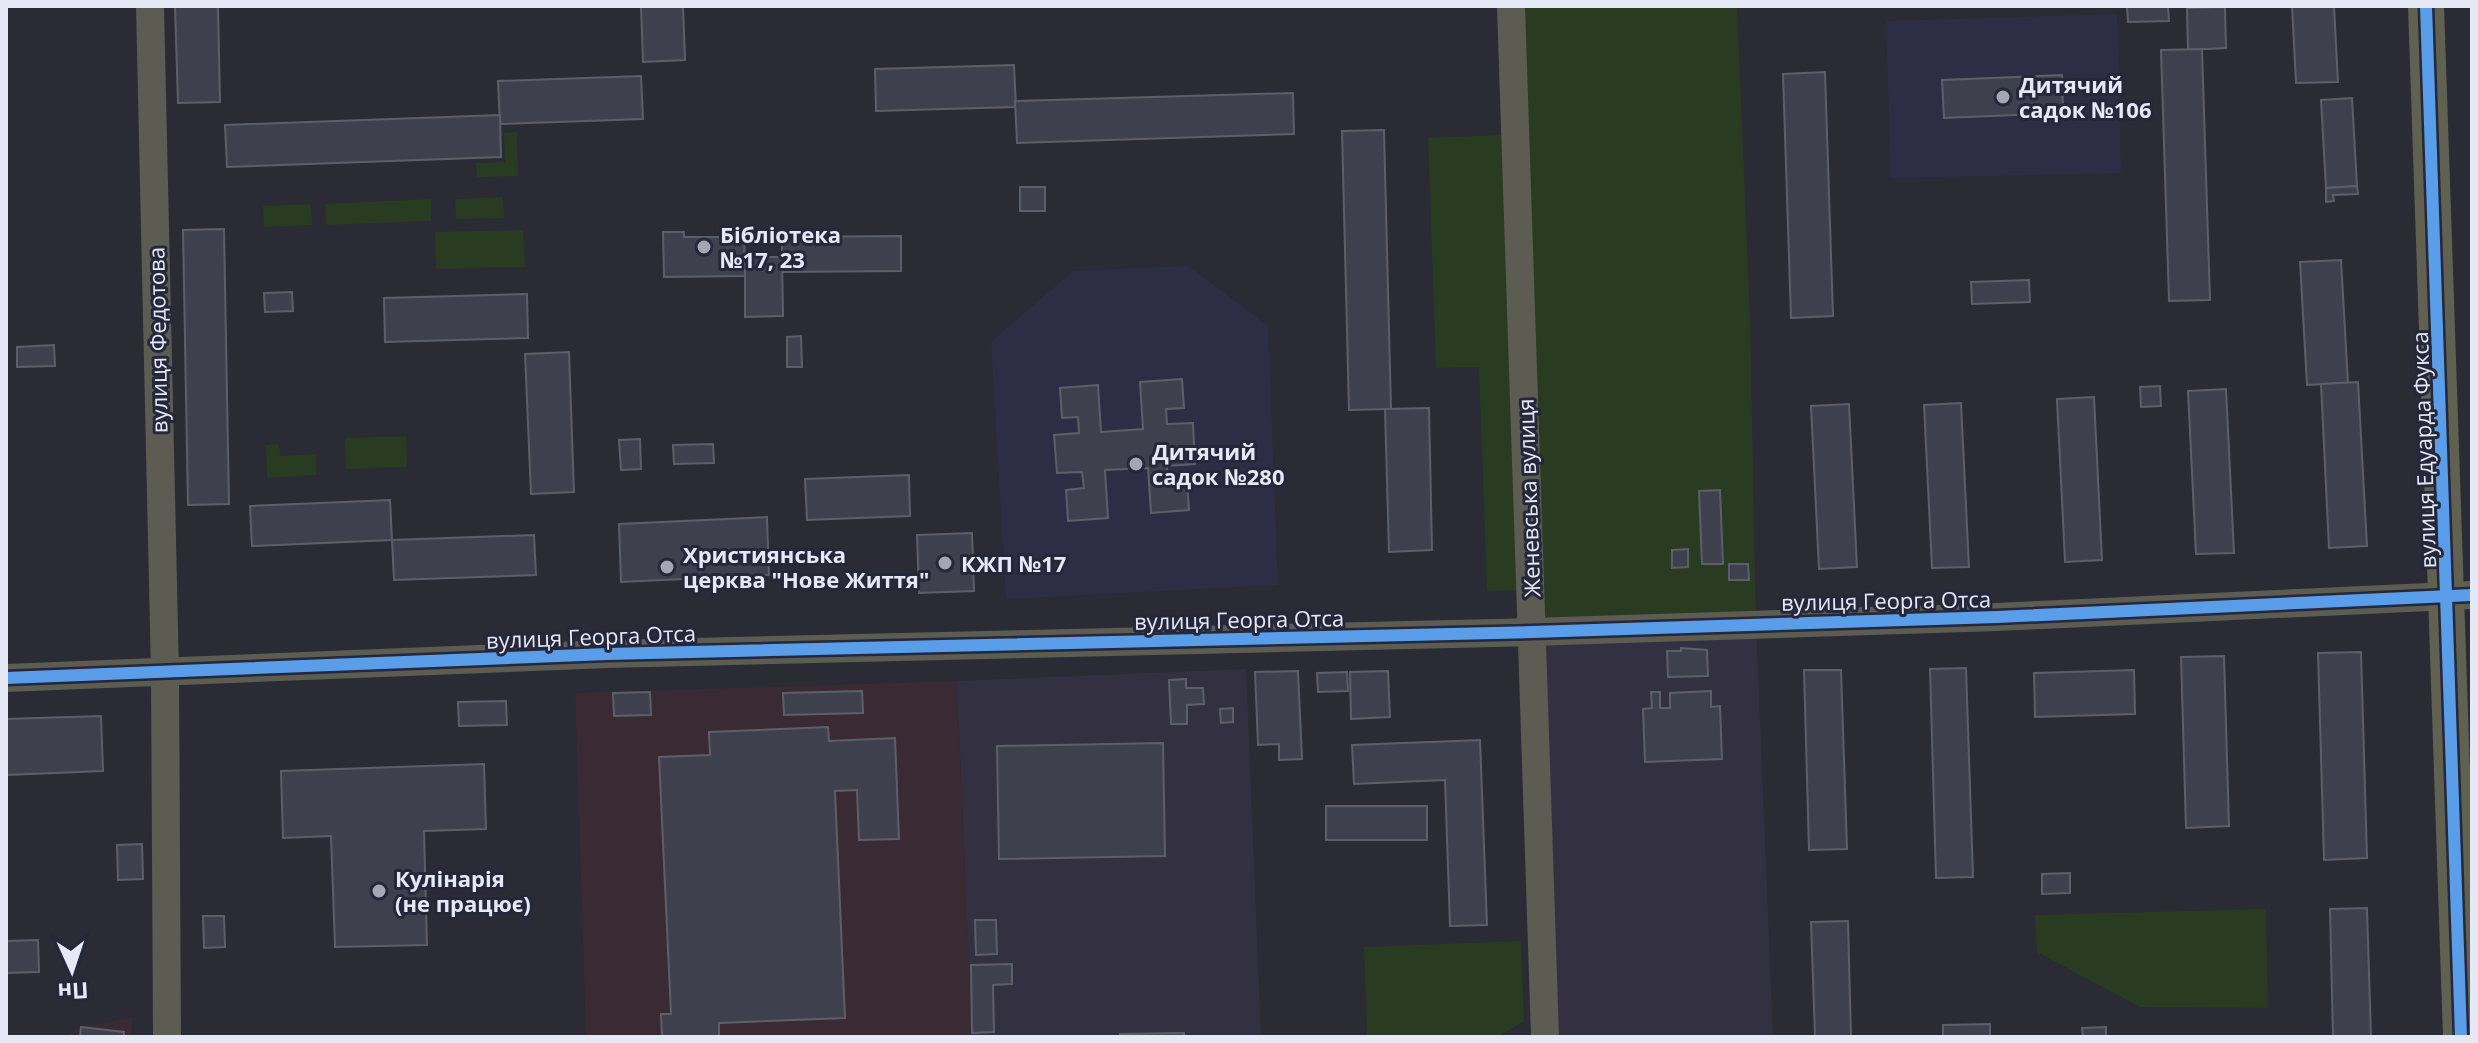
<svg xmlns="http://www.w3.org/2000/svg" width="2478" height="1043" font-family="'Open Sans',sans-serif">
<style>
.commercial{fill:#333141}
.industrial{fill:#392a33}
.built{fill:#2d2e45}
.green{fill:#293b21}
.building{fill:#3f404e;stroke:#5d5f68;stroke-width:2}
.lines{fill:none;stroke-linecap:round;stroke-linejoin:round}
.minor{stroke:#5c5c53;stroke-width:28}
.major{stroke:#616151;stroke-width:36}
.cycleway-casing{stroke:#25273a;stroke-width:17}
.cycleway{stroke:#5a9eea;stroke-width:12}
.poi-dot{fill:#a4a6b2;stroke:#25273a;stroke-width:3}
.labels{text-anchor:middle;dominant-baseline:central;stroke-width:6;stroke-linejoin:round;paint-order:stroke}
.poi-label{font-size:22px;font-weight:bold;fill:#e6e8f5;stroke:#25273a;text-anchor:start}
.street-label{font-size:22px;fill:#e6e8f5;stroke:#25273a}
</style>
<rect width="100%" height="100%" fill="#2a2b35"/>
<!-- commercial -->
<g class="commercial">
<path d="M1756,623L1773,1037H1545L1532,632Z"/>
<path d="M1246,669L1261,1037H972L957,681Z"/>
</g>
<!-- industrial -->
<g class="industrial">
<path d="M957,681L972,1037H586L575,693Z"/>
<path d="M133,1017L131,1037H64L81,1027Z"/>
</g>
<!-- built -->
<g class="built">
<path d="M2117,14L2121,173L1891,178L1886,21Z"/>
<path d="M1189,266L1268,326L1278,585L1006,599L991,342L1073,271Z"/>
</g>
<!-- green -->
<g class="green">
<path d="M1511,6H1737L1750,318L1756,623L1532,632Z"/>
<path d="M517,132L518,176L477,177L476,163L505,162L504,133Z"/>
<path d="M1502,135L1518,590L1487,591L1479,367L1436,368L1428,138Z"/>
<path d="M503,197L504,218L456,219L455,199Z"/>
<path d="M431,199V221L326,225L325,204Z"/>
<path d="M311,204L312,225L264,227L263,206Z"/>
<path d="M523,230L525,267L436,269L435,232Z"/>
<path d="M406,436L407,467L346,469L345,438Z"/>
<path d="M279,444L280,456L316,454V475L267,478L266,445Z"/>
<path d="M2266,909L2268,1008L2140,1007L2037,952L2035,915Z"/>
<path d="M1521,941L1524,1021L1498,1037H1367L1364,947Z"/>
</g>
<!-- building -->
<g class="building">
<path d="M175,6H218L220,102L178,103Z"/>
<path d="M641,6H683L685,60L643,62Z"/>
<path d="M2127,6H2168L2169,21L2128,22Z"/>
<path d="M2292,6H2334L2338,82L2296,83Z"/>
<path d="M2225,7L2226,48L2188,50L2187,8Z"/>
<path d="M2202,49L2210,300L2169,301L2161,50Z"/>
<path d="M1014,65L1016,107L876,111L875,69Z"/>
<path d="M1825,72L1833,316L1791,318L1783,74Z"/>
<path d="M2062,75L2063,113L1944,118L1942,80Z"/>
<path d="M641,76L643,119L500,124L498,81Z"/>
<path d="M1293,93L1294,134L1017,143L1015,101Z"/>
<path d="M2352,98L2357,186L2326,188L2321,100Z"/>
<path d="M500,115L501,157L227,167L225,125Z"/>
<path d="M1384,130L1391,409L1349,410L1342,131Z"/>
<path d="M2357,186L2358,194L2333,195L2334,201L2326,202V188Z"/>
<rect x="1020" y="187" width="25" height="24"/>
<path d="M224,229L229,504L188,505L183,230Z"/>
<path d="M744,231L745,276L664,277L663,232H684V237H723V232Z"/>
<path d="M901,236V271L782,272V237Z"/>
<path d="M745,257H782L783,316L745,317Z"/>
<path d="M2341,260L2348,383L2307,385L2300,262Z"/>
<path d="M2029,280L2030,302L1972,304L1971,282Z"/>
<path d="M292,292L293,311L265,312L264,293Z"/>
<path d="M527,294L528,338L385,342L384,298Z"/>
<path d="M801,336L802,367H787V337Z"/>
<path d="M54,345L55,366L17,367V347Z"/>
<path d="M569,352L574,492L531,494L525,354Z"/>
<path d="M1182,379L1184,408L1166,409L1167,424L1193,423L1195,464L1167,466L1168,481L1187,480L1189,510L1151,513L1148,468L1105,470L1108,518L1068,521L1066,490L1084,488L1082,472L1057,473L1054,435L1079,433L1078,417L1062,418L1060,388L1098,385L1101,432L1143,429L1140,382Z"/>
<path d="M2358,382L2367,546L2329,548L2321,384Z"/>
<path d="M2160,386L2161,406L2141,407L2140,387Z"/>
<path d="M2226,389L2234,553L2196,554L2188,391Z"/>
<path d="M2094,397L2102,560L2065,562L2057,399Z"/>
<path d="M1961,403L1969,567L1932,568L1924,405Z"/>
<path d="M1849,404L1857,567L1819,569L1811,406Z"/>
<path d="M1429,408L1432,550L1389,552L1385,409Z"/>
<path d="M640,439L641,469L621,470L619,440Z"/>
<path d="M713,444L714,463L674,464L673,445Z"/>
<path d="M909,475L910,516L807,520L805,479Z"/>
<path d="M1720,490L1723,564H1702L1699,491Z"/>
<path d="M390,500L392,540L252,546L250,506Z"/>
<path d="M767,517L769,575L621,582L619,524Z"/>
<path d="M972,533L974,591L919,593L917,535Z"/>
<path d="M534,535L536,575L394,580L392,540Z"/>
<path d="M1688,549V567L1672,568V550Z"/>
<path d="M1729,564H1748L1749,580H1729Z"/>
<path d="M1681,648L1707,650L1708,676L1668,677L1667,651H1681Z"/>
<path d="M2361,652L2367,858L2324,860L2318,653Z"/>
<path d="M2224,656L2229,826L2186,828L2181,657Z"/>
<path d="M1966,668L1973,877L1936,878L1930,669Z"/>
<path d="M1804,670H1841L1847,849L1809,850Z"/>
<path d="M2134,670L2135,714L2035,717L2034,673Z"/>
<path d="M1298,671L1302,759L1279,760V744L1258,745L1255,672Z"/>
<path d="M1388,671L1390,717L1351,719L1350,672Z"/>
<path d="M1347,672L1348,691L1318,692L1317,673Z"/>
<path d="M1186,679V688H1203L1204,704L1187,705V724H1171L1169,680Z"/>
<path d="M862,691L863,713L784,715L783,693Z"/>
<path d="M1711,691V707L1720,706L1722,759L1645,762L1643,709L1652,708L1651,692H1660V708H1670V693Z"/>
<path d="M650,692L651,715L614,716L613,693Z"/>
<path d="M506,701L507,725L459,726L458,702Z"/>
<path d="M1233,708V722L1221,723L1220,709Z"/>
<path d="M101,716L103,771L6,775V719Z"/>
<path d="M828,727L829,741L895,738L899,839L859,840L857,790L835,791L845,1018L719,1023V1037H662L661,1014H671L659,757L710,755L709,732Z"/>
<path d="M1480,740L1487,925L1450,926L1445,780L1354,784L1352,745Z"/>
<path d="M1163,743L1165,856L999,859L997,746Z"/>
<path d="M484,764L486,829L424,831L427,945L335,947L331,836L283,838L281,771Z"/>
<rect x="1326" y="806" width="101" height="34"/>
<path d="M142,844L143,879L118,880L117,845Z"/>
<path d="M2070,873V893L2042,894V874Z"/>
<path d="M2367,908L2371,1037H2333L2330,909Z"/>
<path d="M203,916H224L225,947L204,948Z"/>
<path d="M975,920H996L997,954L976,955Z"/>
<path d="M1848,921L1851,1037H1815L1811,922Z"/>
<path d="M38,940L39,972L6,973V941Z"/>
<path d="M1012,964V984L993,985L994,1032L972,1033L971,965Z"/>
<path d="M1990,1024V1037H1943V1025Z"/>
<path d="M81,1027L124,1032V1037H80Z"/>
<path d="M2106,1027V1037H2083L2082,1028Z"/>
<path d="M1184,1033V1037H1120V1034Z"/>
</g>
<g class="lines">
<!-- minor -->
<g class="minor">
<path d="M150,6L165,673L167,1037"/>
<path d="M1511,6L1545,1037"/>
<path d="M6,678L607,654L1532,632L1997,617L2472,595"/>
</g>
<!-- major -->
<path class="major" d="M2426,6L2461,1037"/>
<defs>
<g id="cycleway">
<path d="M2426,6L2461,1037"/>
<path d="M6,678L607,654L1532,632L1997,617L2472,595"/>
</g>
</defs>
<!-- cycleway casing -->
<use href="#cycleway" class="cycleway-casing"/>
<!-- cycleway -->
<use href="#cycleway" class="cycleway"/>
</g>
<!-- markers -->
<g class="poi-dot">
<circle cx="2003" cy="97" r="8"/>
<circle cx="704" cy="247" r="8"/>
<circle cx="1136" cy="464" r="8"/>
<circle cx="945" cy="563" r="8"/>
<circle cx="667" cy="567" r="8"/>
<circle cx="379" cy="891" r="8"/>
</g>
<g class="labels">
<!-- poi labels -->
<g class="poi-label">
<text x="2019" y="84">Дитячий<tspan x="2019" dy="25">садок №106</tspan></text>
<text x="720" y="234">Бібліотека<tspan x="720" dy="25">№17, 23</tspan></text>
<text x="1152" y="451">Дитячий<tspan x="1152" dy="25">садок №280</tspan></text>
<text x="683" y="554">Християнська<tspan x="683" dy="25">церква "Нове Життя"</tspan></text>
<text x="961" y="563">КЖП №17</text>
<text x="395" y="878">Кулінарія<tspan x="395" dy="25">(не працює)</tspan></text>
</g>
<!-- street labels -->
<g class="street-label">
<text transform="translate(157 340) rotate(-91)">вулиця Федотова</text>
<text transform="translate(2423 450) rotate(-92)">вулиця Едуарда Фукса</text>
<text transform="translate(1528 498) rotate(-92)">Женевська вулиця</text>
<text transform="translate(1886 600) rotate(-1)">вулиця Георга Отса</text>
<text transform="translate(1239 619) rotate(-1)">вулиця Георга Отса</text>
<text transform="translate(591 636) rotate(-2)">вулиця Георга Отса</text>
</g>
</g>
<!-- border -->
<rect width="2478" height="1043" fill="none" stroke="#e6e8f5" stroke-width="16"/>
<!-- north arrow -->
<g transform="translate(72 971) rotate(177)" stroke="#25273a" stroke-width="6" paint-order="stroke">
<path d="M0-6L14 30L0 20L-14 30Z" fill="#e6e8f5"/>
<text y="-12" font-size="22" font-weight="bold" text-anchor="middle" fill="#e6e8f5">Пн</text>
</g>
</svg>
